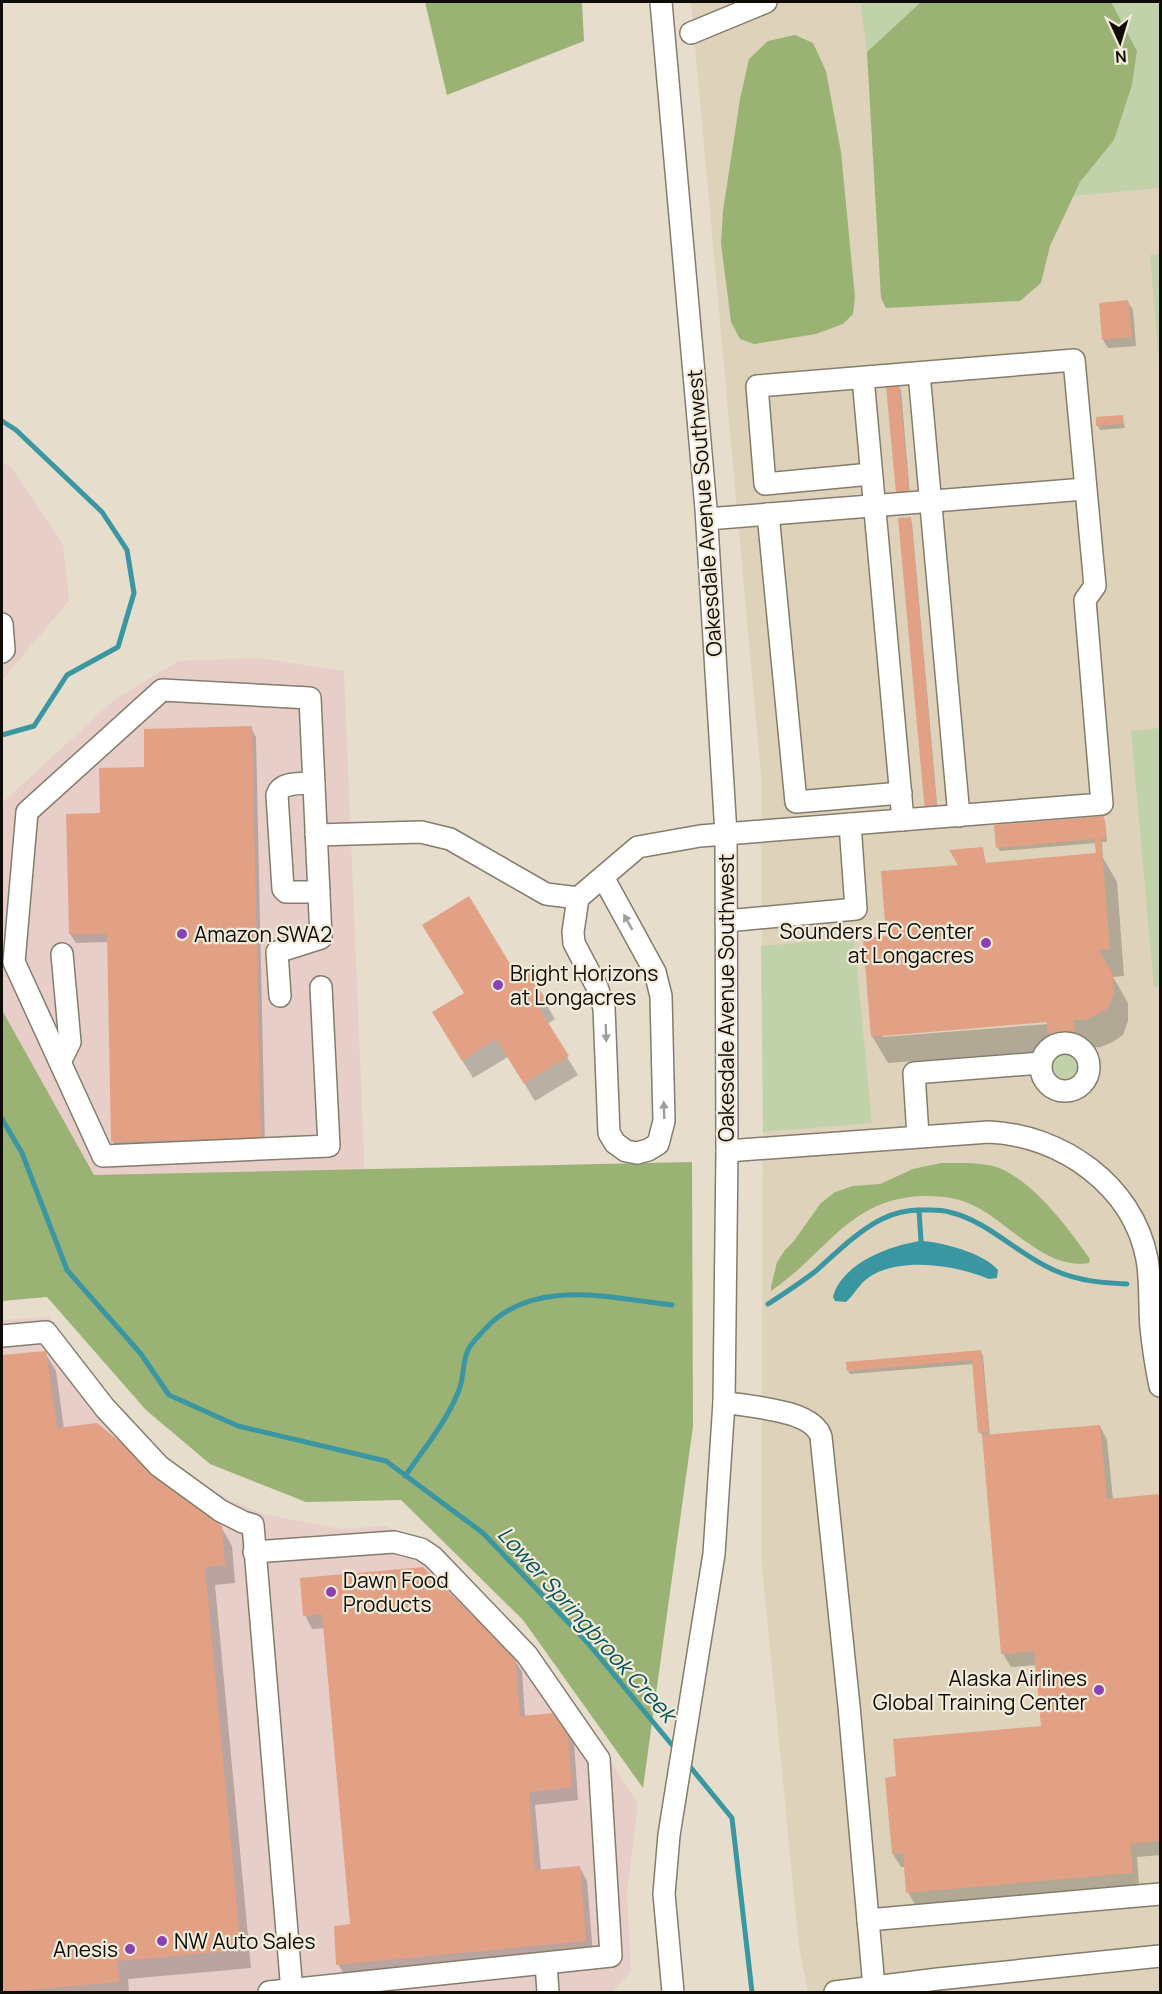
<svg xmlns="http://www.w3.org/2000/svg" width="1162" height="1994" font-family="Manrope,sans-serif">
<style>
.built{fill:#ded2bb}
.industrial{fill:#e8cec8}
.green{fill:#c1d1a9}
.forest{fill:#9bb275}
.water{fill:#3a96a1}
.shadow{fill:#0003;fill-rule:evenodd}
.lines{fill:none;stroke-linecap:round;stroke-linejoin:round}
.stream{stroke:#3a96a1;stroke-width:5}
.building{fill:#e2a185}
.minor-casing{stroke:#847c6d;stroke-width:24}
.minor{stroke:#fff;stroke-width:21}
.oneway{fill:#9f9e9c}
.poi-dot{fill:#8842b5;stroke:#f3ebda;stroke-width:2}
.labels{text-anchor:middle;dominant-baseline:central;stroke-width:4.5;stroke-linejoin:round;paint-order:stroke}
.street-label{font-size:21px;fill:#0f0c07;stroke:#f3ebda}
.poi-label{font-size:21px;fill:#0f0c07;stroke:#f3ebda;text-anchor:start}
.water-label{font-size:22px;font-style:italic;fill:#00545c;stroke:#f3ebda}
</style>
<rect width="100%" height="100%" fill="#e6ddcd"/>
<!-- built -->
<path class="built" d="M691,2H1160V1992H808L799,1947L761,1555L763,1132L761,775Z"/>
<!-- industrial -->
<g class="industrial">
<path d="M2,462L11,467L63,544L69,601L2,680Z"/>
<path d="M259,658L344,671L365,1180L87,1194L2,1046V803L113,701L178,661Z"/>
<path d="M49,1317L103,1391L156,1449L212,1492L263,1514L340,1529L385,1526L435,1545L536,1653L638,1803L627,1894L631,1972L612,1992H2V1320Z"/>
</g>
<!-- green -->
<g class="green">
<path d="M862,2H921L867,52L861,9Z"/>
<path d="M1111,2H1160V188L1074,196L1080,182L1114,140L1132,85L1137,51Z"/>
<path d="M1160,254V373L1150,255Z"/>
<path d="M1160,728V986L1154,987L1131,731Z"/>
<path d="M854,938L872,1123L763,1132L761,946Z"/>
<circle cx="1064" cy="1067" r="13"/>
</g>
<!-- forest -->
<g class="forest">
<path d="M425,2H582L584,41L447,95Z"/>
<path d="M921,2H1111L1137,51L1132,85L1114,140L1080,182L1050,246L1041,283L1020,301L886,308L881,298L867,52Z"/>
<path d="M795,35L813,43L826,71L841,152L855,297L853,314L843,324L816,334L754,344L740,339L731,322L721,243L723,211L740,99L749,59L768,41Z"/>
<path d="M2,1010L94,1175L692,1162L693,1426L643,1788L523,1620L401,1500L306,1502L210,1464L146,1410L47,1297L2,1301Z"/>
<path d="M941,1163C958,1163 976,1162 993,1166C1030,1176 1068,1228 1090,1259L1089,1263C1060,1267 1041,1252 1018,1236C1002,1224 987,1211 968,1203C955,1197 938,1196 923,1196C864,1198 840,1231 800,1268C791,1276 781,1284 771,1291V1287L777,1262L785,1250L794,1241L820,1204L835,1192L853,1186L880,1184L913,1169Z"/>
</g>
<!-- water -->
<path class="water" d="M921,1241C942,1242 984,1253 998,1270L997,1278L989,1279C956,1265 898,1256 868,1278C859,1284 854,1295 846,1302L835,1301L833,1297C841,1264 890,1245 921,1241Z"/>
<!-- shadow -->
<g class="shadow">
<path d="M1128,302L1133,310L1136,346L1108,348L1103,340Z"/>
<path d="M898,386L901,390L910,496L899,497L897,493Z"/>
<path d="M1122,417L1125,428L1100,430L1098,426L1097,419Z"/>
<path d="M910,519L912,523L938,815L928,816Z"/>
<path d="M251,728L256,737L265,1147L118,1150L113,1141L108,942L76,943L70,934L68,815L102,814L146,768Z"/>
<path d="M1103,817L1105,821L1107,842H1102L1103,858L1117,882L1124,976L1113,977L1128,1003V1021L1123,1035L1111,1043L1100,1047L888,1063L872,1036L888,937L960,866L983,849L986,864L1098,855L1096,843L1000,851L998,848ZM1049,1021V1024L883,1037V1034Z"/>
<path d="M518,979L544,1001L555,1019L547,1024L578,1075L535,1101L508,1057L473,1078L444,1031Z"/>
<path d="M981,1352L983,1356L990,1436L1100,1426L1107,1440L1113,1500L1160,1496V1855L1137,1857L1139,1886L916,1906L908,1892L906,1867H901L893,1854L898,1778L1042,1727L1037,1665L1011,1667L1003,1654L983,1436L980,1432L974,1364L850,1374L848,1371Z"/>
<path d="M45,1353L56,1371L64,1429L221,1527L232,1546L235,1583L215,1585L251,1968L128,1979L129,1992H2V1357Z"/>
<path d="M302,1580L513,1657L522,1672L525,1717L573,1727L578,1800L535,1805L541,1871L580,1868L587,1881L593,1954L346,1978L338,1964L352,1926L325,1628L312,1629L305,1615Z"/>
</g>
<g class="lines">
<!-- stream -->
<g class="stream">
<path d="M2,421L16,430L102,512L127,550L134,593L118,647L67,675L34,726L2,735"/>
<path d="M2,1119L22,1153L67,1270L141,1354L169,1395L238,1426L386,1461L483,1533L587,1642L677,1751"/>
<path d="M919,1210L921,1241"/>
<path d="M768,1304C785,1293 802,1282 817,1270C837,1252 858,1231 882,1219C894,1213 908,1210 921,1210C930,1210 940,1209 949,1212C989,1221 1019,1256 1056,1271C1079,1281 1103,1283 1127,1284"/>
<path d="M405,1476C424,1449 447,1421 459,1390C464,1378 462,1363 468,1350C471,1343 480,1335 485,1329C533,1277 610,1298 672,1305"/>
<path d="M687,1763L732,1818L752,1992"/>
</g>
</g>
<!-- building -->
<g class="building">
<path d="M1128,300L1132,337L1102,340L1099,303Z"/>
<path d="M899,385L909,492L896,493L886,386Z"/>
<path d="M1123,415L1124,424L1096,426V417Z"/>
<path d="M911,517L937,811L925,812L898,518Z"/>
<path d="M252,726L261,1138L111,1142L107,934H69L66,814L100,813L99,768L144,767V729Z"/>
<path d="M1104,816L1106,838L1101,839L1110,949L1099,950L1113,974L1114,993L1108,1008L1095,1016L1084,1020H1073L1076,1031L1059,1034L1047,1033V1022L871,1037L863,938L886,936L881,871L958,865L949,850L983,847L985,863L1096,853L1094,839L996,848L994,825Z"/>
<path d="M469,896L518,977L528,971L546,1000L537,1005L569,1056L524,1084L496,1039L462,1061L432,1012L464,993L422,925Z"/>
<path d="M981,1350L989,1432L978,1433L972,1360L847,1371L846,1362Z"/>
<path d="M46,1351L57,1428L97,1423L222,1526L225,1565L205,1567L241,1950L118,1961L119,1982L2,1992V1355Z"/>
<path d="M1100,1425L1107,1499L1160,1494V1841L1130,1844L1133,1873L906,1893L903,1853L892,1854L885,1778L896,1776L893,1739L1041,1726L1034,1651L1001,1654L982,1435Z"/>
<path d="M423,1567L515,1656L520,1716L566,1712L572,1787L529,1792L535,1870L580,1866L586,1941L336,1965L334,1926L350,1924L322,1614L303,1616L300,1578Z"/>
</g>
<g class="lines">
<defs>
<g id="minor">
<path d="M661,2L706,509L726,834L727,1151L724,1402L714,1554L669,1835L664,1894L673,1992"/>
<path d="M691,33L766,2"/>
<path d="M919,373L959,816"/>
<path d="M863,378L903,820"/>
<path d="M768,514L796,802L901,793"/>
<path d="M707,519L1085,489"/>
<path d="M2,624L4,650L2,652"/>
<path d="M314,783C301,784 281,781 277,795L283,889L286,892H319"/>
<path d="M316,835L421,832L450,839L546,894L578,898"/>
<path d="M603,877L655,972L661,996L664,1121L658,1144L648,1150L637,1153L626,1151L615,1143L609,1133L604,1008L597,987L574,943L573,932L578,898L638,847L700,836L1102,804L1085,600L1095,586L1074,360L757,386L765,484L871,474"/>
<path d="M726,921L856,909L850,824"/>
<path d="M280,996L277,952L321,938L310,698L162,690L27,812L14,962L103,1156L329,1146L321,987"/>
<circle cx="1065" cy="1067" r="24"/>
<path d="M60,1062L70,1042L62,954"/>
<path d="M918,1136L914,1073L1041,1063"/>
<path d="M727,1151L989,1132C1061,1135 1133,1185 1147,1259C1151,1281 1149,1305 1151,1327C1153,1347 1156,1367 1160,1386"/>
<path d="M2,1336L46,1332L105,1408L159,1466L221,1511L243,1522L253,1525L292,1992"/>
<path d="M724,1402C748,1407 813,1409 821,1437L849,1706L874,1987"/>
<path d="M254,1552L394,1542L421,1549L433,1557L527,1655L599,1759L611,1956L269,1992"/>
<path d="M868,1920L1160,1894"/>
<path d="M546,1964L548,1992"/>
<path d="M835,1992L938,1979L1160,1956"/>
</g>
</defs>
<!-- minor casing -->
<use href="#minor" class="minor-casing"/>
<!-- minor -->
<use href="#minor" class="minor"/>
</g>
<!-- one-way arrows -->
<defs><path id="oneway-solid" d="M-6-.8H1V-3.2L6.5 0L1 3.2V.8H-6Z" transform="scale(1.5)"/></defs>
<g class="oneway">
<use href="#oneway-solid" transform="translate(628 922) rotate(-119)"/>
<use href="#oneway-solid" transform="translate(606 1033) rotate(88)"/>
<use href="#oneway-solid" transform="translate(664 1110) rotate(-92)"/>
</g>
<!-- markers -->
<g class="poi-dot">
<circle cx="182" cy="934" r="6"/>
<circle cx="986" cy="943" r="6"/>
<circle cx="498" cy="985" r="6"/>
<circle cx="331" cy="1592" r="6"/>
<circle cx="1099" cy="1690" r="6"/>
<circle cx="162" cy="1941" r="6"/>
<circle cx="130" cy="1949" r="6"/>
</g>
<g class="labels">
<!-- street labels -->
<g class="street-label">
<text transform="translate(704 513) rotate(-94)">Oakesdale Avenue Southwest</text>
<text transform="translate(726 998) rotate(-90)">Oakesdale Avenue Southwest</text>
</g>
<!-- poi labels -->
<g class="poi-label">
<text x="974" y="931" text-anchor="end">Sounders FC Center<tspan x="974" dy="24">at Longacres</tspan></text>
<text x="194" y="934">Amazon SWA2</text>
<text x="510" y="973">Bright Horizons<tspan x="510" dy="24">at Longacres</tspan></text>
<text x="343" y="1580">Dawn Food<tspan x="343" dy="24">Products</tspan></text>
<text x="1087" y="1678" text-anchor="end">Alaska Airlines<tspan x="1087" dy="24">Global Training Center</tspan></text>
<text x="174" y="1941">NW Auto Sales</text>
<text x="118" y="1949" text-anchor="end">Anesis</text>
</g>
<!-- water labels -->
<g class="water-label">
<text transform="translate(587 1624) rotate(48)">Lower Springbrook Creek</text>
</g>
</g>
<!-- border -->
<rect width="1162" height="1994" fill="none" stroke="#0f0c07" stroke-width="6"/>
<!-- north arrow -->
<g transform="translate(1120 42) rotate(176)" stroke="#f3ebda" stroke-width="4.5" paint-order="stroke">
<path d="M0-4.5L10 22L0 15L-10 22Z" fill="#0f0c07"/>
<text y="-9" font-size="16" font-weight="bold" text-anchor="middle" fill="#0f0c07">N</text>
</g>
</svg>
